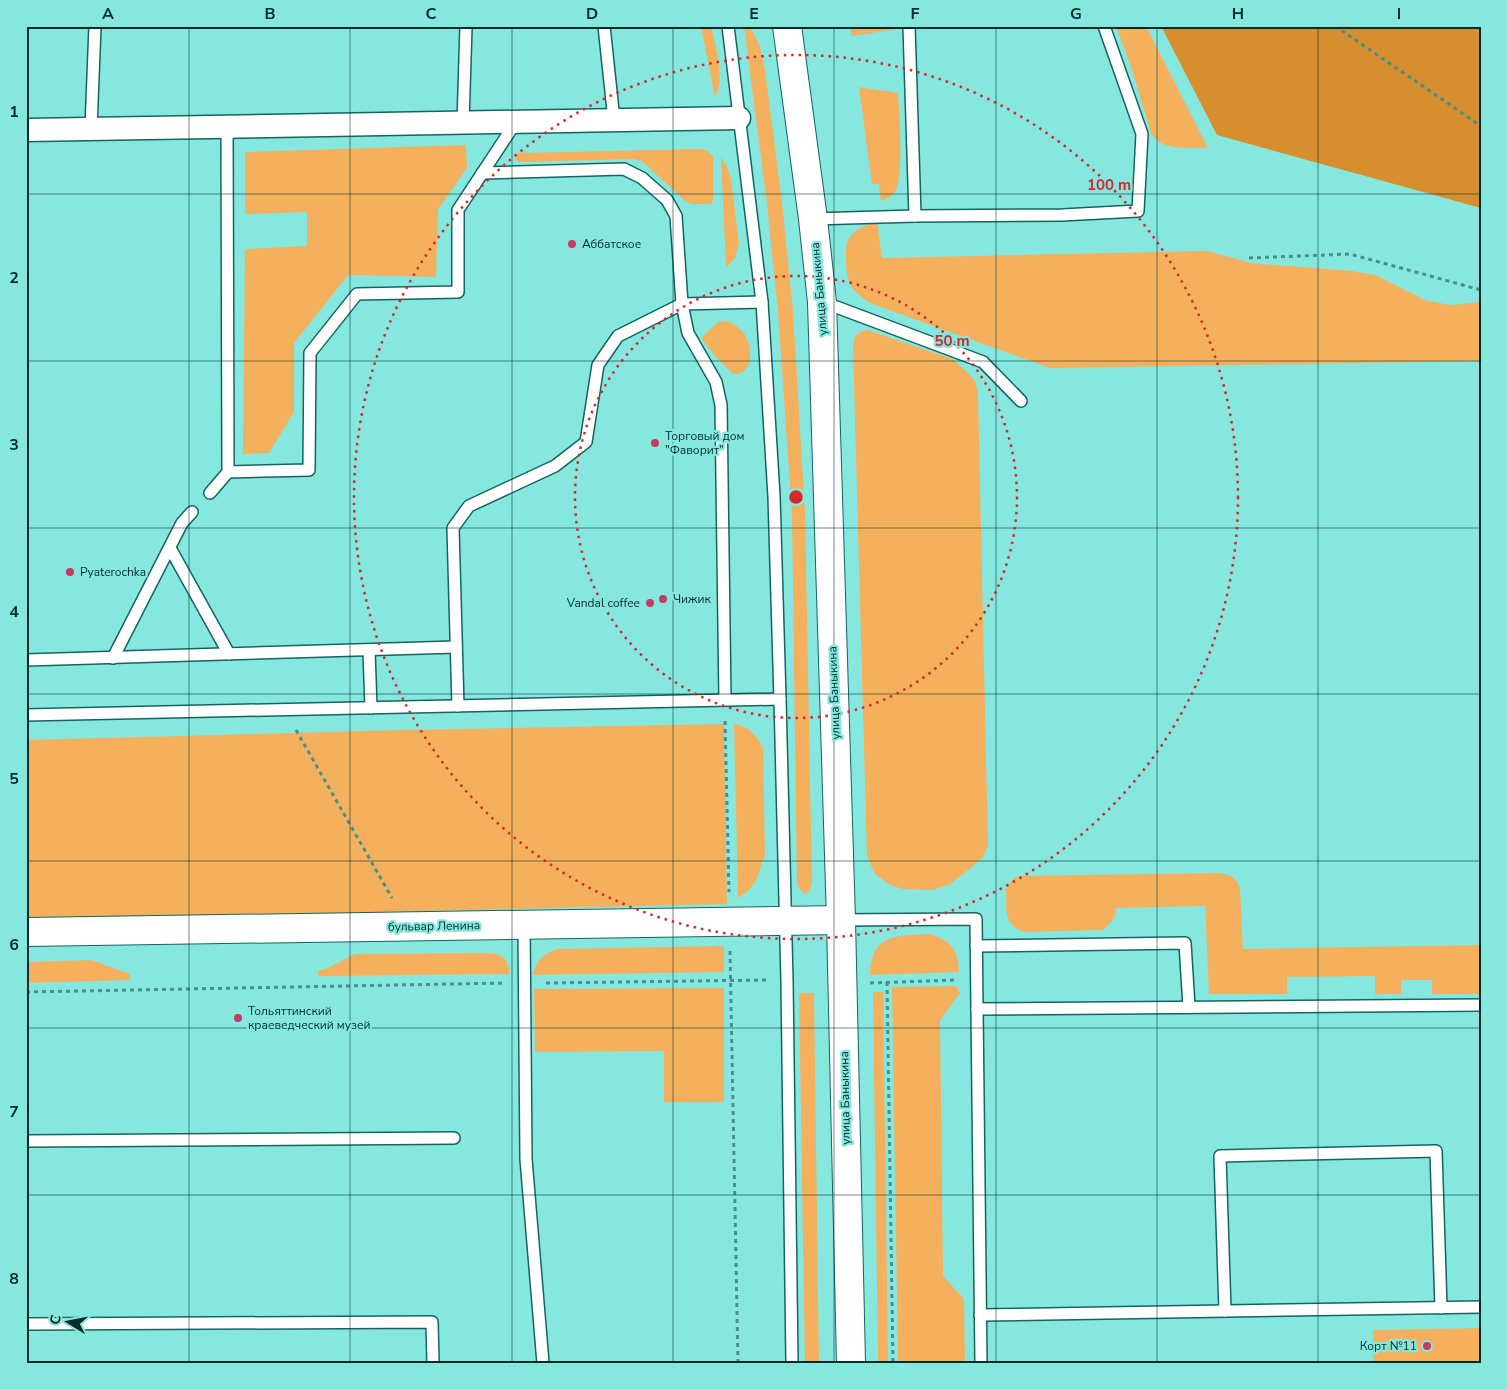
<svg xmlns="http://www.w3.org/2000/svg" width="1507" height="1389" font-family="'Nunito Sans',sans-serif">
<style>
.green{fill:#f5b05e}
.forest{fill:#d68e2f}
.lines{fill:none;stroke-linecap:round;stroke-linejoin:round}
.lane-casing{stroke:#136560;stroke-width:14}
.street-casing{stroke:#136560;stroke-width:25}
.secondary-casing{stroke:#136560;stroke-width:30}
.primary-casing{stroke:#136560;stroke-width:30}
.path{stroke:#48908b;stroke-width:3;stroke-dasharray:4 4;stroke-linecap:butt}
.lane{stroke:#fff;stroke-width:11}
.street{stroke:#fff;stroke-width:22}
.secondary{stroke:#fff;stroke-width:28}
.primary{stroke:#fff;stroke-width:28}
.grid{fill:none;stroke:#002c2a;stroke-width:1;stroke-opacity:0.55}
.ring{fill:none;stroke:#d62828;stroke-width:2.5;stroke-dasharray:2.5 5}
.poi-dot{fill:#c8395f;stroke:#86e7df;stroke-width:2}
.labels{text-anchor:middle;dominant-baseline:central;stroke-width:4.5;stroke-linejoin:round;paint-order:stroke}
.poi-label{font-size:12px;fill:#002c2a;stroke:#86e7df;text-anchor:start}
.street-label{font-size:12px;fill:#002c2a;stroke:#86e7df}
.centre{fill:#d62828;stroke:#86e7df;stroke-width:2.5}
.ring-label{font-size:15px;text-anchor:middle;font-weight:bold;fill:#d62828;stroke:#86e7df;stroke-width:4.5;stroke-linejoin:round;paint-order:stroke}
.neatline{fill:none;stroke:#002c2a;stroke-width:2}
.grid-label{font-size:16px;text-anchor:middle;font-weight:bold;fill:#002c2a}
</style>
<rect width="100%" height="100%" fill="#86e7df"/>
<!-- green -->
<g class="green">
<path d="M701,26H711C715,43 722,69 719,86C718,90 716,94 715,98Z"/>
<path d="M744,26H750L760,47L765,70L782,202L793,311L805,512L812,883L810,890L807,893H803L797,885L792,514L778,312L767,204Z"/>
<path d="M850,26H898V29L852,36Z"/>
<path d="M1116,26H1146L1208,148C1189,147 1162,152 1151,133L1131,67Z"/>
<path d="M859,87L898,93C899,112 905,181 894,194C890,197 885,199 881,201L879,184H872Z"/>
<path d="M466,145L467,168L438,209L436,277L348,275L294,343V412L269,453L243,454L245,249L307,246V212L245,214V152Z"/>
<path d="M701,149L708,151L713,156V200L711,204H691L684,200L643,162L635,159L519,162L515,159L518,153Z"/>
<path d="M721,157L727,167L731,180L739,243L735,258L726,267Z"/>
<path d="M877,222L882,258L1207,251L1251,263L1352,271L1375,275L1427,301L1452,305L1481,302V361L1050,368L870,303C850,289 847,285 846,260C844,236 854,228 877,222Z"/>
<path d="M726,321C733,324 738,326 743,332C753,345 755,375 733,374L716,357L701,338L718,322Z"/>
<path d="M868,330L952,359L966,371L975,381L978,393L988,846L983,857L968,870L950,884L933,890L903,889L890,885L875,874L867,856L853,348C854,335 855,333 868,330Z"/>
<path d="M724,724L727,904L26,920V740L403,730Z"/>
<path d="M734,724C749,726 756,735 763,748L765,855L756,880L750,889L738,898Z"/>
<path d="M1218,873C1231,875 1235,876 1240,888L1243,949L1481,945V994H1432V980H1401V994H1375V976L1287,977V994H1209L1205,906L1116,908L1114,919L1103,930L1025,932C1002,925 1007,909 1006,889L1014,878L1021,876Z"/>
<path d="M930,934C952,941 958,950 959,972L870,975C871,933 897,936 930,934Z"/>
<path d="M724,946V972L532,975C538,960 541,955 557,949Z"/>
<path d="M487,953C503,954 508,958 510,974L318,976V970H324L355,954Z"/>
<path d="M91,960L130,974V980L26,983V962Z"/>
<path d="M956,986L960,993L940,1020L943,1276L964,1299L965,1363H898L892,987Z"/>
<path d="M724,988V1102H664V1051L535,1052L534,989Z"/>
<path d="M873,992H883L888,1363H878Z"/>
<path d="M799,993H814L819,1363H805Z"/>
<path d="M1481,1328V1363H1373V1330Z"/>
</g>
<!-- forest -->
<path class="forest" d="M1161,26H1481V208L1217,135Z"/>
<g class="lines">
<defs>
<g id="lane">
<path d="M604,26L614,120"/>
<path d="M728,26L762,302L774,496L780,699L787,981L792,1363"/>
<path d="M463,123L466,26"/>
<path d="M91,128L95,26"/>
<path d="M482,173L624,169L642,178L667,200L676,216L682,304L688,333L716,382L721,405L725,700"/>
<path d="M915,216L1062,215L1138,211L1142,134L1104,26"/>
<path d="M813,219L915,216L909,26"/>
<path d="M823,302L983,362L1021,401"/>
<path d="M228,472L309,470L310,353L357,294L458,292V210L516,122"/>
<path d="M210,493L228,472L227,126"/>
<path d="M170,548L229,654"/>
<path d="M369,650L371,708"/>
<path d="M113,658L182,523L192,512"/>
<path d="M26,660L456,647"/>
<path d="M458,706L453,528L469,506L555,466L586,442L598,365L618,336L682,304L762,302"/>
<path d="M26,715L780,699"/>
<path d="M841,920L976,919L981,1363"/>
<path d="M524,925L526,1159L543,1363"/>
<path d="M976,946L1185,943L1189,1007"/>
<path d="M977,1009L1481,1005"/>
<path d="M26,1141L454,1138"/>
<path d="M1225,1311L1220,1156L1436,1151L1441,1308"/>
<path d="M980,1315L1481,1307"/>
<path d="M26,1324L432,1322L433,1363"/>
</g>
<path id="street" d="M26,130L739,118"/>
<path id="secondary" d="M26,932L841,920"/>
<path id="primary" d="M787,26L813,219L822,302L841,920L851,1363"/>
</defs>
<!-- lane casing -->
<use href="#lane" class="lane-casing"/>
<!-- street casing -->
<use href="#street" class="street-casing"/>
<!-- secondary casing -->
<use href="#secondary" class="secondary-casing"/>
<!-- primary casing -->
<use href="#primary" class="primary-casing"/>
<!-- path -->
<g class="path">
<path d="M1335,26L1481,126"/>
<path d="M1249,258L1350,254L1481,290"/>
<path d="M725,721L729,892"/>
<path d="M296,730L392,898"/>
<path d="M730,951L738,1363"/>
<path d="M887,982L893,1363"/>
<path d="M546,983L767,980"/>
<path d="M870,983L956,980"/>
<path d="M26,992L505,983"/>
</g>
<!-- lane -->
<use href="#lane" class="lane"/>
<!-- street -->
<use href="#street" class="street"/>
<!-- secondary -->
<use href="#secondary" class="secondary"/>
<!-- primary -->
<use href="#primary" class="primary"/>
</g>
<!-- grid -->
<path class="grid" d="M189,26V1363M350,26V1363M512,26V1363M673,26V1363M834,26V1363M996,26V1363M1157,26V1363M1318,26V1363M26,194H1481M26,361H1481M26,528H1481M26,694H1481M26,861H1481M26,1028H1481M26,1195H1481"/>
<!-- distance rings -->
<g class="ring">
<circle cx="796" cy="497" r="221"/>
<circle cx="796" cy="497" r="442"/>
</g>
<!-- markers -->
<g class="poi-dot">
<circle cx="572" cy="244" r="5"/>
<circle cx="655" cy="443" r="5"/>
<circle cx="70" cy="572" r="5"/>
<circle cx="663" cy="599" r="5"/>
<circle cx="650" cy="603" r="5"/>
<circle cx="238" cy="1018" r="5"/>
<circle cx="1427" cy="1346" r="5"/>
</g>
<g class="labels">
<!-- poi labels -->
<g class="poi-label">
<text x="582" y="244">Аббатское</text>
<text x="665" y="436">Торговый дом<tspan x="665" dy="14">"Фаворит"</tspan></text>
<text x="80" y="572">Pyaterochka</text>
<text x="673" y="599">Чижик</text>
<text x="640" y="603" text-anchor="end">Vandal coffee</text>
<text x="248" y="1011">Тольяттинский<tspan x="248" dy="14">краеведческий музей</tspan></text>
<text x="1417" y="1346" text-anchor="end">Корт №11</text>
</g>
<!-- street labels -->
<g class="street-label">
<text transform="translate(819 289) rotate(-95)">улица Баныкина</text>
<text transform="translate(834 693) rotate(-92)">улица Баныкина</text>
<text transform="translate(434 926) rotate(-1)">бульвар Ленина</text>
<text transform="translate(845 1098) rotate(-91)">улица Баныкина</text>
</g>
</g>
<circle cx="796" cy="497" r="8" class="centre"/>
<g class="ring-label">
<text x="1109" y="190">100 m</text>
<text x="952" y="346">50 m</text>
</g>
<!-- border -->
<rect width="1507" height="1389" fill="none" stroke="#86e7df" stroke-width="55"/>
<!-- north arrow -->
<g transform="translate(68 1322) rotate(280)" stroke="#86e7df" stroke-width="4" paint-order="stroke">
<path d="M0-4L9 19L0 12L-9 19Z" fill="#002c2a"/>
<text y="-8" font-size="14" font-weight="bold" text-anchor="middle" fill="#002c2a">С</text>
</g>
<rect x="28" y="28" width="1452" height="1334" class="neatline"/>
<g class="grid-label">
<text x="108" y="19">A</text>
<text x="270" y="19">B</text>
<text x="431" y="19">C</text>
<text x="592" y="19">D</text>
<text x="754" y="19">E</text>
<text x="915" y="19">F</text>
<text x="1076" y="19">G</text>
<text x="1238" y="19">H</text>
<text x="1399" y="19">I</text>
<text x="14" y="117">1</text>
<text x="14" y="283">2</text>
<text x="14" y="450">3</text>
<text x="14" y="617">4</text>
<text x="14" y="784">5</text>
<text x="14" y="950">6</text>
<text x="14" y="1117">7</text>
<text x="14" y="1284">8</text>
</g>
</svg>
